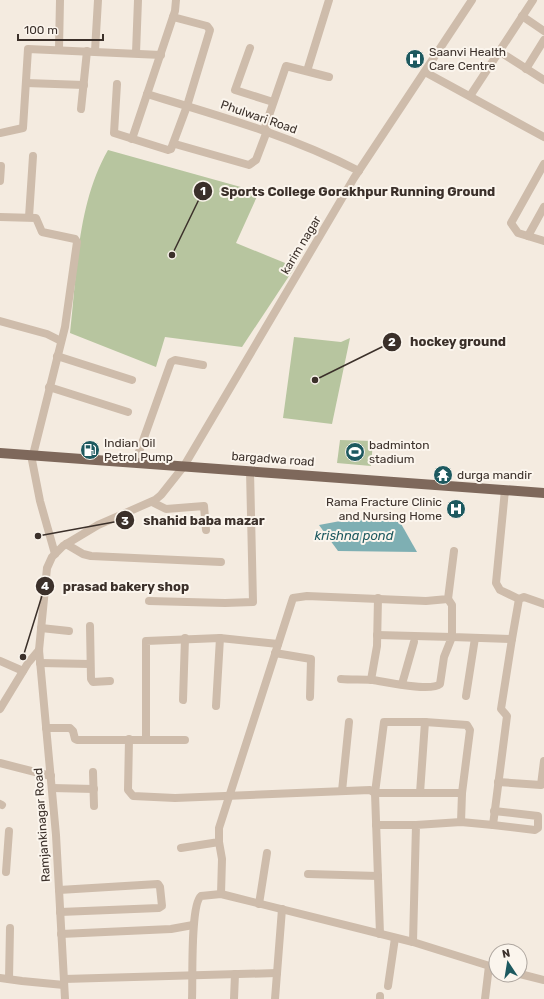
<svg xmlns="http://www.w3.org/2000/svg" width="544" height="999" font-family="Rubik,sans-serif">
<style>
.green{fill:#b7c59f}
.water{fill:#7eafb3}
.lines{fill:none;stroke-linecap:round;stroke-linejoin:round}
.minor{stroke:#cebcab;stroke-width:8}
.major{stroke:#7e685b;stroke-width:10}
.labels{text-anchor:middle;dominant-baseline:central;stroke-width:4;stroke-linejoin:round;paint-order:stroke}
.poi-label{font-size:12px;fill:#3b302a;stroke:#fbf5ed;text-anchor:start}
.street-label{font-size:12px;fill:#3b302a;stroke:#fbf5ed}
.water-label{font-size:13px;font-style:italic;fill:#1d595f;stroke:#fbf5ed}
.leader{fill:none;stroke:#3b302a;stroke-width:1.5}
.callout-dot{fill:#3b302a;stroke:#fbf5ed;stroke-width:1.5}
.mark-label{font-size:12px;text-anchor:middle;font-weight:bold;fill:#fff}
.callout-label{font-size:13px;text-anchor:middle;font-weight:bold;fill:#3b302a;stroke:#fbf5ed;stroke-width:4;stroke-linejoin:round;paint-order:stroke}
</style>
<rect width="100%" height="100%" fill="#f4ebe0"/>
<!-- green -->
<g class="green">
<path d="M108,150L259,192L236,243L295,267L242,347L165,337L156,367L70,333C77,272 77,204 108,150Z"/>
<path d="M294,337L341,342L350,338L332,424L283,418Z"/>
<path d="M340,440L373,441L371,466L337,463Z"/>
</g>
<!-- water -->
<path class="water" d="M351,519L400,522L417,552L338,551L319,525Z"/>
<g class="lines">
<!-- minor -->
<g class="minor">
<path d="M522,16L544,31"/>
<path d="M250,48L235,90L273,102"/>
<path d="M59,49L60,0"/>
<path d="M95,51L98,0"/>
<path d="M500,52L544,80"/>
<path d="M136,53L138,0"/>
<path d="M526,69L544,40"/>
<path d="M307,71L329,0"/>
<path d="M425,72L544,137"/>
<path d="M26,83L84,85"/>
<path d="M117,84L114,133L168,150L171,149L187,106L210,30L207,26L173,17"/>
<path d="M147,94C220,116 291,136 359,171"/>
<path d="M470,96L533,0"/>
<path d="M81,109L87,51"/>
<path d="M264,130L286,66L329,77"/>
<path d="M0,133L23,128L28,49L161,55"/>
<path d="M132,139L175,11L176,0"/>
<path d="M175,144L249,165L256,160L267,131"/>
<path d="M544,164L511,223L518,233L544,241"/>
<path d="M0,181L1,166"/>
<path d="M0,217L36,218L42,232L75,239L77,242L65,327L33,455"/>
<path d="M29,217L33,156"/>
<path d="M528,236L544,207"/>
<path d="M0,321L47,334L61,341"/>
<path d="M57,356L132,380"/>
<path d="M49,387L128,412"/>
<path d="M31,455L40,501L55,554"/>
<path d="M135,463L171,362L175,360L203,365"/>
<path d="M505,490L496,583L500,590L519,599"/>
<path d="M152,502L166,509L204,506L206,530"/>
<path d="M66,544L83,554L91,556L221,562"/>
<path d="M448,599L452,605V637L512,639L519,599L524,597L544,604"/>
<path d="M149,601L225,603L253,602L250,471"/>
<path d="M90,626L91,679L93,682L110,681"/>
<path d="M41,628L69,631"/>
<path d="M275,653L311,659L310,697"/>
<path d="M0,661L23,671"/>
<path d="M40,663L90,664"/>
<path d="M341,679C352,680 362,679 373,680C386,682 431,692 440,684L444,657L452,637L377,635"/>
<path d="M371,680L377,646L378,598"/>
<path d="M402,684L414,642"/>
<path d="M466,696L475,638"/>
<path d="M183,700L185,638"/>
<path d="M216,706L220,638"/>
<path d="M0,709L28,663L39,650"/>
<path d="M384,722H425L467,725L470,730L462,793H375Z"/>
<path d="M46,728H70L73,731L75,739L77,740H185"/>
<path d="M129,739L128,790L133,796L175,798L370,790L375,793L380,934"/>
<path d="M146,740V641L220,638L278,644"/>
<path d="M0,763L51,776"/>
<path d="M93,772L94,806"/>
<path d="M498,782L541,785L544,761"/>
<path d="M52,788L94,789"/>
<path d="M342,791L349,722"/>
<path d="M420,793L425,722"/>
<path d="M0,804L2,805"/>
<path d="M461,822L462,793"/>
<path d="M376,825H416"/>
<path d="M493,825L535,830L538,828V816L494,811"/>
<path d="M219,842L222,859L221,894"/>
<path d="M181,848L219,842V828L293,598L307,596L426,601L448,599L454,551"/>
<path d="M6,872L9,831"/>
<path d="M308,874L378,876"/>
<path d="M59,890L158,884L160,887L162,906L159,908L60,912"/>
<path d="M259,904L267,853"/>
<path d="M61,934L171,929L193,925"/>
<path d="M413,942L416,825L461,822L493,825L507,716L501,709L512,639"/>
<path d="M520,974L544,980"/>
<path d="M0,978L22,981L64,985"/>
<path d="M9,979L10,928"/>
<path d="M64,979L277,973"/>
<path d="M388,986L395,938"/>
<path d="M380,996V999"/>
<path d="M65,999L56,835L39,650L47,568L52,557L63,546L98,525L155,500L161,495L184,466L354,178L472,0"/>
<path d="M192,999C193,981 190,905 201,896L221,894L413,942L496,968"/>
<path d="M234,999L235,974"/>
<path d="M275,999L282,909"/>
<path d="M485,999L489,966"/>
</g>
<!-- major -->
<path class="major" d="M0,453L544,493"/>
</g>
<!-- icons -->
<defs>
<symbol id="hospital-disc" viewBox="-11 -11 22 22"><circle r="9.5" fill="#1d595f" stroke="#fbf5ed"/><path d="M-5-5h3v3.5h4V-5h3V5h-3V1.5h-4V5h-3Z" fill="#fff"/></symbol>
<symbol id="fuel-disc" viewBox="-11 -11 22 22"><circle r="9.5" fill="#1d595f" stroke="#fbf5ed"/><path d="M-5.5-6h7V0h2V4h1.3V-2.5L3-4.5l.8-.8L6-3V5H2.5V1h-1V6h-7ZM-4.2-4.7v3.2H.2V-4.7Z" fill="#fff"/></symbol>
<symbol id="stadium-disc" viewBox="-11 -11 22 22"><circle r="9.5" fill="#1d595f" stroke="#fbf5ed"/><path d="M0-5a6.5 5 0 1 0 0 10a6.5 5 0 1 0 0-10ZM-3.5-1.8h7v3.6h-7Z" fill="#fff"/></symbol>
<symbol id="temple-disc" viewBox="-11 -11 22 22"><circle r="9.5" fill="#1d595f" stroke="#fbf5ed"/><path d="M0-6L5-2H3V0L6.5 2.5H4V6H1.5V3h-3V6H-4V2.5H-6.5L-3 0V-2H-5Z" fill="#fff"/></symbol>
</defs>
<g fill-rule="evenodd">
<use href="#hospital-disc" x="404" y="48" width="22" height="22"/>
<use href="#fuel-disc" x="79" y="439" width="22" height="22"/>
<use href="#stadium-disc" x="344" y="441" width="22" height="22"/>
<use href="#temple-disc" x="432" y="464" width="22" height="22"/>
<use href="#hospital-disc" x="445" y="498" width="22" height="22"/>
</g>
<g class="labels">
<!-- poi labels -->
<g class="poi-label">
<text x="429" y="52">Saanvi Health<tspan x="429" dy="14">Care Centre</tspan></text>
<text x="104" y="443">Indian Oil<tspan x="104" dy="14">Petrol Pump</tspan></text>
<text x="369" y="445">badminton<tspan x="369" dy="14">stadium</tspan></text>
<text x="457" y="475">durga mandir</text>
<text x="442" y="502" text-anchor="end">Rama Fracture Clinic<tspan x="442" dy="14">and Nursing Home</tspan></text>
</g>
<!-- street labels -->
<g class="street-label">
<text transform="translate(259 117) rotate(19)">Phulwari Road</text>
<text transform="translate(301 245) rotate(-59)">karim nagar</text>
<text transform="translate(273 459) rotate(4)">bargadwa road</text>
<text transform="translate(42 825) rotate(-94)">Ramjankinagar Road</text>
</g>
<!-- water labels -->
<g class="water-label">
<text x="354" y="535">krishna pond</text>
</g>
</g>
<!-- callouts -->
<path class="leader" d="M172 255L203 191M315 380L392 342M38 536L125 520M23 657L45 586"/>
<g class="callout-dot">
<circle cx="172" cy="255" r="4"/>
<circle cx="315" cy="380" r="4"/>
<circle cx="38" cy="536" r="4"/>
<circle cx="23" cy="657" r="4"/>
<circle cx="203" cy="191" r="10"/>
<circle cx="392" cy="342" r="10"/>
<circle cx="125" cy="520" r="10"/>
<circle cx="45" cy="586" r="10"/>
</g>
<g class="mark-label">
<text x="203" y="195">1</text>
<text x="392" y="346">2</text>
<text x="125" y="525">3</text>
<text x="45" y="590">4</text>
</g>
<g class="callout-label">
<text x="358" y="196">Sports College Gorakhpur Running Ground</text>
<text x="458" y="346">hockey ground</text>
<text x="204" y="525">shahid baba mazar</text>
<text x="126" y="591">prasad bakery shop</text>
</g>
<!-- north arrow -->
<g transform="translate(508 963) rotate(348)"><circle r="19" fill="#fbf5ed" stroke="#aea69f"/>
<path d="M0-3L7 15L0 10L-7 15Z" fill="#1d595f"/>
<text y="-6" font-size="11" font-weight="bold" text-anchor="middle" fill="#3b302a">N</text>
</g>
<!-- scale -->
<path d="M18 34v6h85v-6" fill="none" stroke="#3b302a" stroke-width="2"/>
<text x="24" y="34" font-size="12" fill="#3b302a" stroke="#fbf5ed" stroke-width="3" paint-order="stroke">100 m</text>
</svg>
